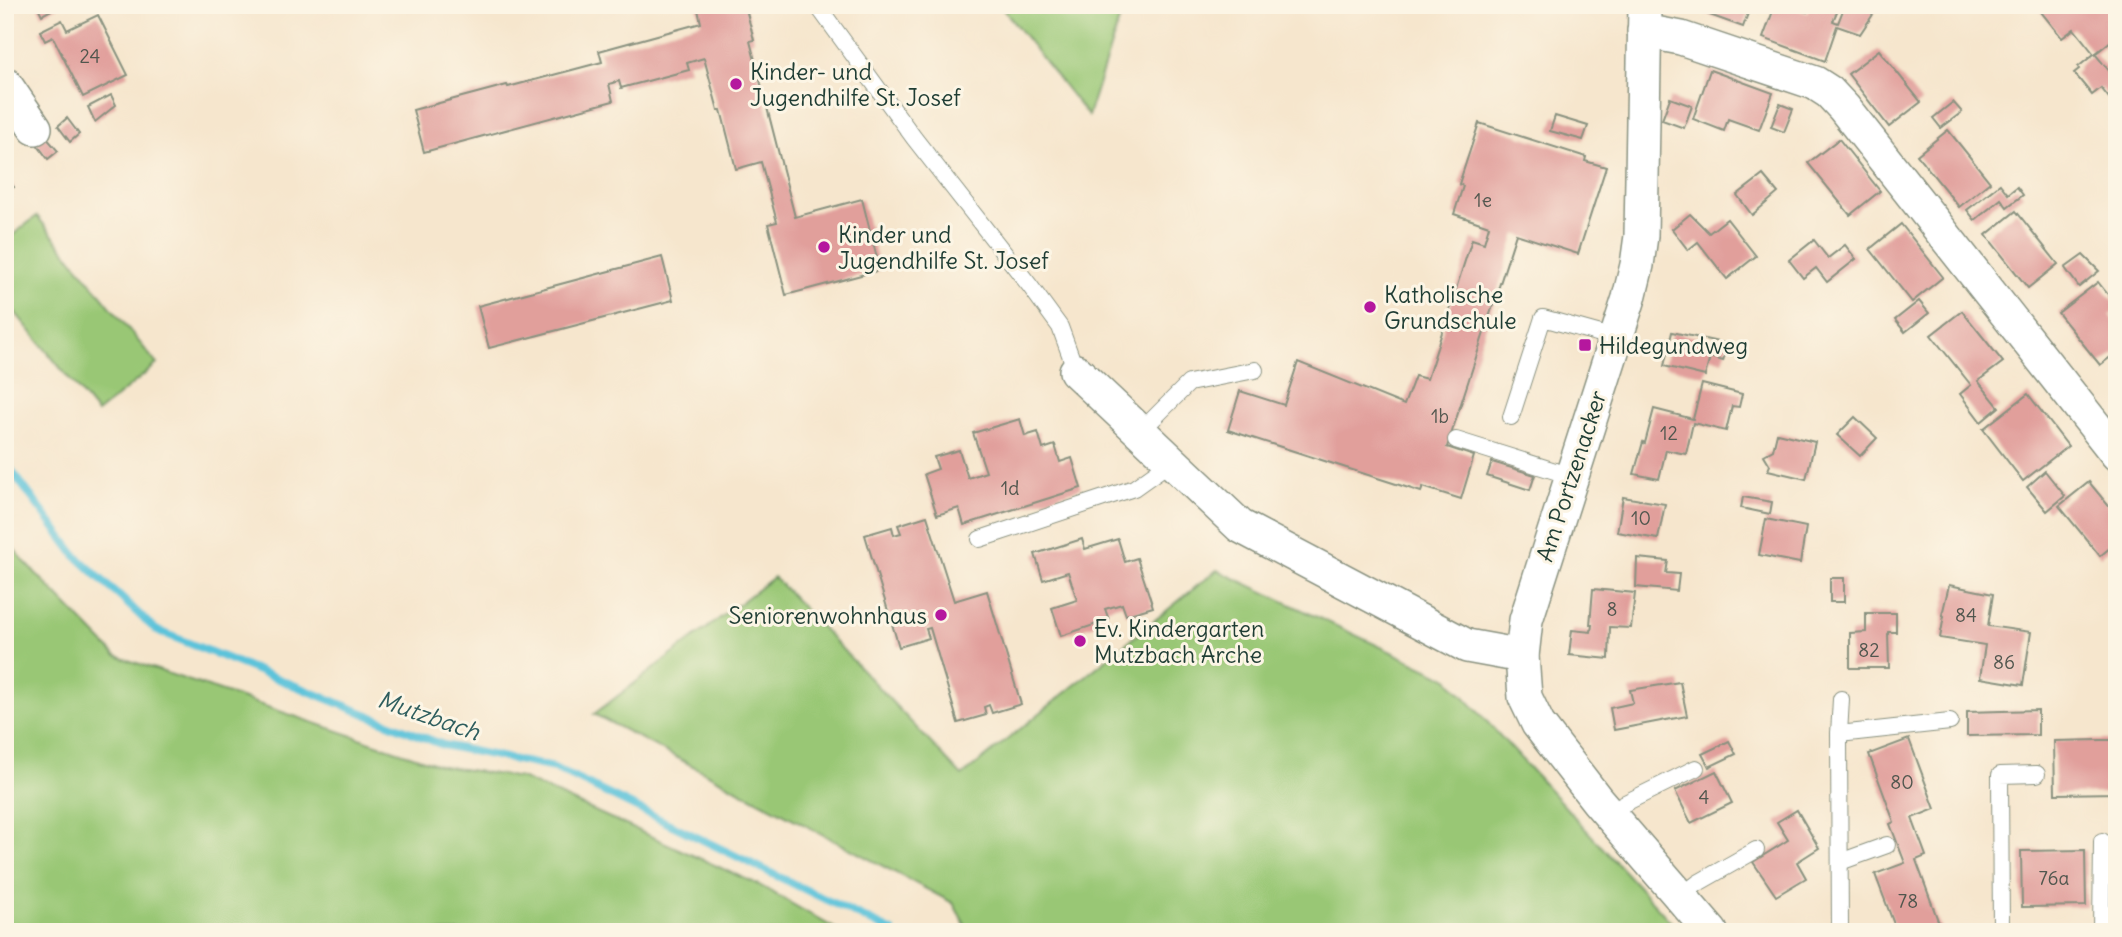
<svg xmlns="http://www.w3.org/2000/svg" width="2122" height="937" font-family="Delius,sans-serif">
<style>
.green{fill:#99c775;stroke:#5c8254;stroke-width:2}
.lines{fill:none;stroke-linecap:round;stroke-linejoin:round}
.stream{stroke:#5cc3da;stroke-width:8}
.building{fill:#e19f9b}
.lane-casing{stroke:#8a9280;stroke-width:18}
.street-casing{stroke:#8a9280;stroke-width:36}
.lane{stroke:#fff;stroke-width:16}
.street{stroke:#fff;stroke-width:33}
.poi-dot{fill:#b5179e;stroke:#fcf5e5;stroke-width:2.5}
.labels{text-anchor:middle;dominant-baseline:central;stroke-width:6;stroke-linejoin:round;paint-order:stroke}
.number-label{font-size:19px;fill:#50564e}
.poi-label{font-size:23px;fill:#1f3d34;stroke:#fcf5e5;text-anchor:start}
.street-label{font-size:23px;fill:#1f3d34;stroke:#fcf5e5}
.water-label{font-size:24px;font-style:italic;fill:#2e5e5e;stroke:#fcf5e5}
</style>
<rect width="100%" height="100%" fill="#fcf5e5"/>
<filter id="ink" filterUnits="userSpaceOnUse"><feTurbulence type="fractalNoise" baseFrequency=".0143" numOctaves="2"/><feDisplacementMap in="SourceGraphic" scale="14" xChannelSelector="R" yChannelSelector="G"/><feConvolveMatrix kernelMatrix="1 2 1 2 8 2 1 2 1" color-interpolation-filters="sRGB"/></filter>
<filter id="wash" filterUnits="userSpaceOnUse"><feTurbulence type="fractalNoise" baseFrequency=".00686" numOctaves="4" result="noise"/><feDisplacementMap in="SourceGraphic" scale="28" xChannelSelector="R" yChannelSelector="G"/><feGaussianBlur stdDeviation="1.57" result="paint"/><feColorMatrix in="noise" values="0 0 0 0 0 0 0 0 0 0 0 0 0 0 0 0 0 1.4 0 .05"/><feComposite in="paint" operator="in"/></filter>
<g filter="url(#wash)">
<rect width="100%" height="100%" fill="#f6e6cd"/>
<!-- green -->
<g class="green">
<path d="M1000,5H1124L1088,116Z"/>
<path d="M37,216L157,364L97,413L5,300V241Z"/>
<path d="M5,537L22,559L116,656L442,766L521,778L759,885L841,932H5Z"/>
<path d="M1217,570L1447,678L1680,932H969L953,903L594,714L774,577L962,776Z"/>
</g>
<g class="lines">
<!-- stream -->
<path class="stream" d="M5,462L76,556L156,630L443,745L554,768L893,932"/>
</g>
<g id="blocks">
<!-- building -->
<g class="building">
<path d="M37,5H61L42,15Z"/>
<path d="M697,5H745L754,40L750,41L795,217L862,199L880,270L786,295L768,224L777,222L761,162L736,169L721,110H718L704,58L687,63L689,70L621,88L619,81L609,84L613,101L424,152L413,110L507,85L508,87L602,62L599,51L701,23Z"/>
<path d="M1682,5H1751L1743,27Z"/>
<path d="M1757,5H1794L1793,8L1807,12L1809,5H1827L1838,9L1833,21L1838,23L1845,5L1878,7L1860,34L1837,26L1825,61L1763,38L1773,11Z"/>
<path d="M2050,5H2107L2117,17V36L2095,54L2117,80V108L2101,88L2092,95L2074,73L2079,69L2078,67L2094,54L2074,29L2062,38L2041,12Z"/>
<path d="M98,15L128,75L83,97L53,37L45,41L40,31L62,20L67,30Z"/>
<path d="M1879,50L1921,102L1889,127L1848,74Z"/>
<path d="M1710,70L1773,93L1759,130L1728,119L1724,131L1693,119Z"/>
<path d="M111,95L116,105L95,122L88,107Z"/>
<path d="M1670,98L1692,106L1684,128L1662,120Z"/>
<path d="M1953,102L1962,112L1941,128L1933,118Z"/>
<path d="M1780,104L1793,109L1784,132L1771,127Z"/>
<path d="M1555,116L1588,126L1583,140L1550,131Z"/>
<path d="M67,118L79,134L70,142L58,126Z"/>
<path d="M1479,123L1586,157L1585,161L1606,167L1578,254L1516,234L1447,447L1474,456L1461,499L1423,487L1421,492L1228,430L1240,391L1284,405L1298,362L1404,405L1415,376L1427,379L1472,239L1484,243L1489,226L1454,214L1463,186L1459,184Z"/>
<path d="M1948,130L1990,182L1959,207L1917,155Z"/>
<path d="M45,136L58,151L48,159L36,143Z"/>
<path d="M1839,139L1880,191L1850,215L1808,163Z"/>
<path d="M5,175L14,187L5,194Z"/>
<path d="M1763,175L1778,193L1752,215L1737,195Z"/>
<path d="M2000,184L2008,194L2017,187L2023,195L2007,207L2001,199L1975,220L1967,210Z"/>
<path d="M2016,211L2058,264L2028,288L1986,235Z"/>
<path d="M1690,214L1709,233L1727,219L1756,256L1727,279L1698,242L1688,250L1672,229Z"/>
<path d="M1901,224L1943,277L1912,302L1870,249Z"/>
<path d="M1814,240L1828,258L1845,245L1856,259L1827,282L1816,268L1803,278L1789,260Z"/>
<path d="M2083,255L2099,271L2079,287L2065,268Z"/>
<path d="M662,257L673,300L489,348L478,306Z"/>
<path d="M2098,282L2117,306V310L2110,315L2117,324V352L2100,365L2058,313Z"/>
<path d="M1919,301L1929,313L1905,332L1895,320Z"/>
<path d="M1962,311L2003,362L1978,381L1999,407L1981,422L1960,394L1971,385L1931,335Z"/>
<path d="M1672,332L1728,344L1723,361L1710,357L1705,376L1664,366Z"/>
<path d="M1702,384L1742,394L1739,407L1732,406L1726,431L1693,423L1686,454L1666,450L1659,479L1634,474L1643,442L1645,443L1654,409L1693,419Z"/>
<path d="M2028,394L2068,446L2023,481L1983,429Z"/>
<path d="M1855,417L1877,438L1860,456L1837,435Z"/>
<path d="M1020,419L1025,436L1038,432L1043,449L1055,445L1060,462L1072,458L1081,488L964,525L959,508L937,515L924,474L938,469L934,457L959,450L968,478L986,472L973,433Z"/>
<path d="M1777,433L1815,442L1806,479L1768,470L1770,465L1764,455L1773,450Z"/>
<path d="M1492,462L1535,475L1530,490L1487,476Z"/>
<path d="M2045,471L2065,496L2047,511L2027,487Z"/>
<path d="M2089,482L2117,516V542L2100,556L2059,506Z"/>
<path d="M1623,497L1665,504L1658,539L1617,532Z"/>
<path d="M1743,497L1772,502L1770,514L1741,508Z"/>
<path d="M927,516L954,601L987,591L1021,704L992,713L989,705L984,707L986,715L958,723L930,628L926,629L929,638L899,647L865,535L892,527L894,535L901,533L898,525Z"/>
<path d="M1766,519L1806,527L1800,563L1759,555Z"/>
<path d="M1082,539L1085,549L1118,539L1125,562L1137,558L1153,607L1126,615L1122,604L1105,609L1109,620L1061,636L1052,608L1077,600L1068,572L1043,580L1035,554Z"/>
<path d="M1637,558L1668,561L1666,573L1679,574L1677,591L1636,587Z"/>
<rect x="1830" y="578" width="14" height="24"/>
<path d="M1949,585L1993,594L1988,626L2031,632L2023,685L1980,678L1985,645L1940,638L1944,616L1942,615Z"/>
<path d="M1593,589L1635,593L1631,628L1610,627L1609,659L1569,655L1572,630L1591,632L1592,625H1590Z"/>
<path d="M1866,613H1896V632H1888L1889,668H1850V633L1866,632Z"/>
<path d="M1680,682L1687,716L1614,730L1610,708L1633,703L1630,690Z"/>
<path d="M2038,710V735L1967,736V712Z"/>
<path d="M1909,739L1935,809L1912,818L1926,856L1916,860L1941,929L1933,932H1897L1875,874L1905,863L1890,824L1894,822L1869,754Z"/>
<path d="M2101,740H2117V793L2055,794L2054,741Z"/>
<path d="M1729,741L1736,754L1709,767L1702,754Z"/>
<path d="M1716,771L1732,803L1691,823L1675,791Z"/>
<path d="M1797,810L1819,848L1797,862L1806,878L1776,896L1753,862L1788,840L1777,822Z"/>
<path d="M2085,850L2086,906L2022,907L2021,851Z"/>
<path d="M2113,850H2117V906H2114Z"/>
<path d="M1960,928L1992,929V932H1960Z"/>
</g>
</g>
</g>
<g filter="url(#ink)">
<use href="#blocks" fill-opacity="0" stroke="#8a9280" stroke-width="2"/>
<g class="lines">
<defs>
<g id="lane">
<path d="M817,5L914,138L1030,286L1060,327L1076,371"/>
<path d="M1511,417L1543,318L1615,338"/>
<path d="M1141,431L1189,383L1255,370"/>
<path d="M1456,440L1571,476"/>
<path d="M980,539L1134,488L1172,461"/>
<path d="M1839,734L1950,722"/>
<path d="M1607,812L1696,768"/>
<path d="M1840,862L1887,845"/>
<path d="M1680,897L1698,883L1756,850"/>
<path d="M1840,932L1839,734L1841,699"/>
<path d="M2001,932L2000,775L2037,774"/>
<path d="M2101,932L2102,841"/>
</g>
<g id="street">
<path d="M1645,5L1641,236L1637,265L1629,298L1526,620L1522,656L1525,697L1538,724L1597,800L1711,932"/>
<path d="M1644,31L1681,38L1815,83L1829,92L1844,108L2117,454"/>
<path d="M5,84L35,128"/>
<path d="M1076,371L1240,526L1467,646L1522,656"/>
</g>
</defs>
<!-- lane casing -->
<use href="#lane" class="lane-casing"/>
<!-- street casing -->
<use href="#street" class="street-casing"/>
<!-- lane -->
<use href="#lane" class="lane"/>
<!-- street -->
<use href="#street" class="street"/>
</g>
</g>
<!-- markers -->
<g class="poi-dot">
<circle cx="736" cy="84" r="7"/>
<circle cx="824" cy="247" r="7"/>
<circle cx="1370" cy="307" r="7"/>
<rect x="1578" y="338" width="14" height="14" rx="3.5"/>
<circle cx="941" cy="615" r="7"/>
<circle cx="1080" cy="641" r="7"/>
</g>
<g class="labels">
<!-- number labels -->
<g class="number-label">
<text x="90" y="56">24</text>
<text x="1483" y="200">1e</text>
<text x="1440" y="416">1b</text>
<text x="1669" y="433">12</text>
<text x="1010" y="488">1d</text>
<text x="1641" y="518">10</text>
<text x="1612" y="609">8</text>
<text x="1966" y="615">84</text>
<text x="1869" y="650">82</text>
<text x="2004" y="662">86</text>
<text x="1902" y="782">80</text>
<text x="1704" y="797">4</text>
<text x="2054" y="878">76a</text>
<text x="1908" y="901">78</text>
</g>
<!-- poi labels -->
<g class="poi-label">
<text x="750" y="71">Kinder- und<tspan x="750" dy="26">Jugendhilfe St. Josef</tspan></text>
<text x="838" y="234">Kinder und<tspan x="838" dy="26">Jugendhilfe St. Josef</tspan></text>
<text x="1384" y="294">Katholische<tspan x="1384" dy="26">Grundschule</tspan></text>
<text x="1599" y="345">Hildegundweg</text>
<text x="927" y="615" text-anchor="end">Seniorenwohnhaus</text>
<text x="1094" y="628">Ev. Kindergarten<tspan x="1094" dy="26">Mutzbach Arche</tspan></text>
</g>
<!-- street labels -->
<g class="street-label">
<text transform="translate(1571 476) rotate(-72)">Am Portzenacker</text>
</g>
<!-- water labels -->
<g class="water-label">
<text transform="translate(429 715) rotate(19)">Mutzbach</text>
</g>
</g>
<!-- margin -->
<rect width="2122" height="937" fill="none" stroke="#fcf5e5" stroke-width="28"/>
</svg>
